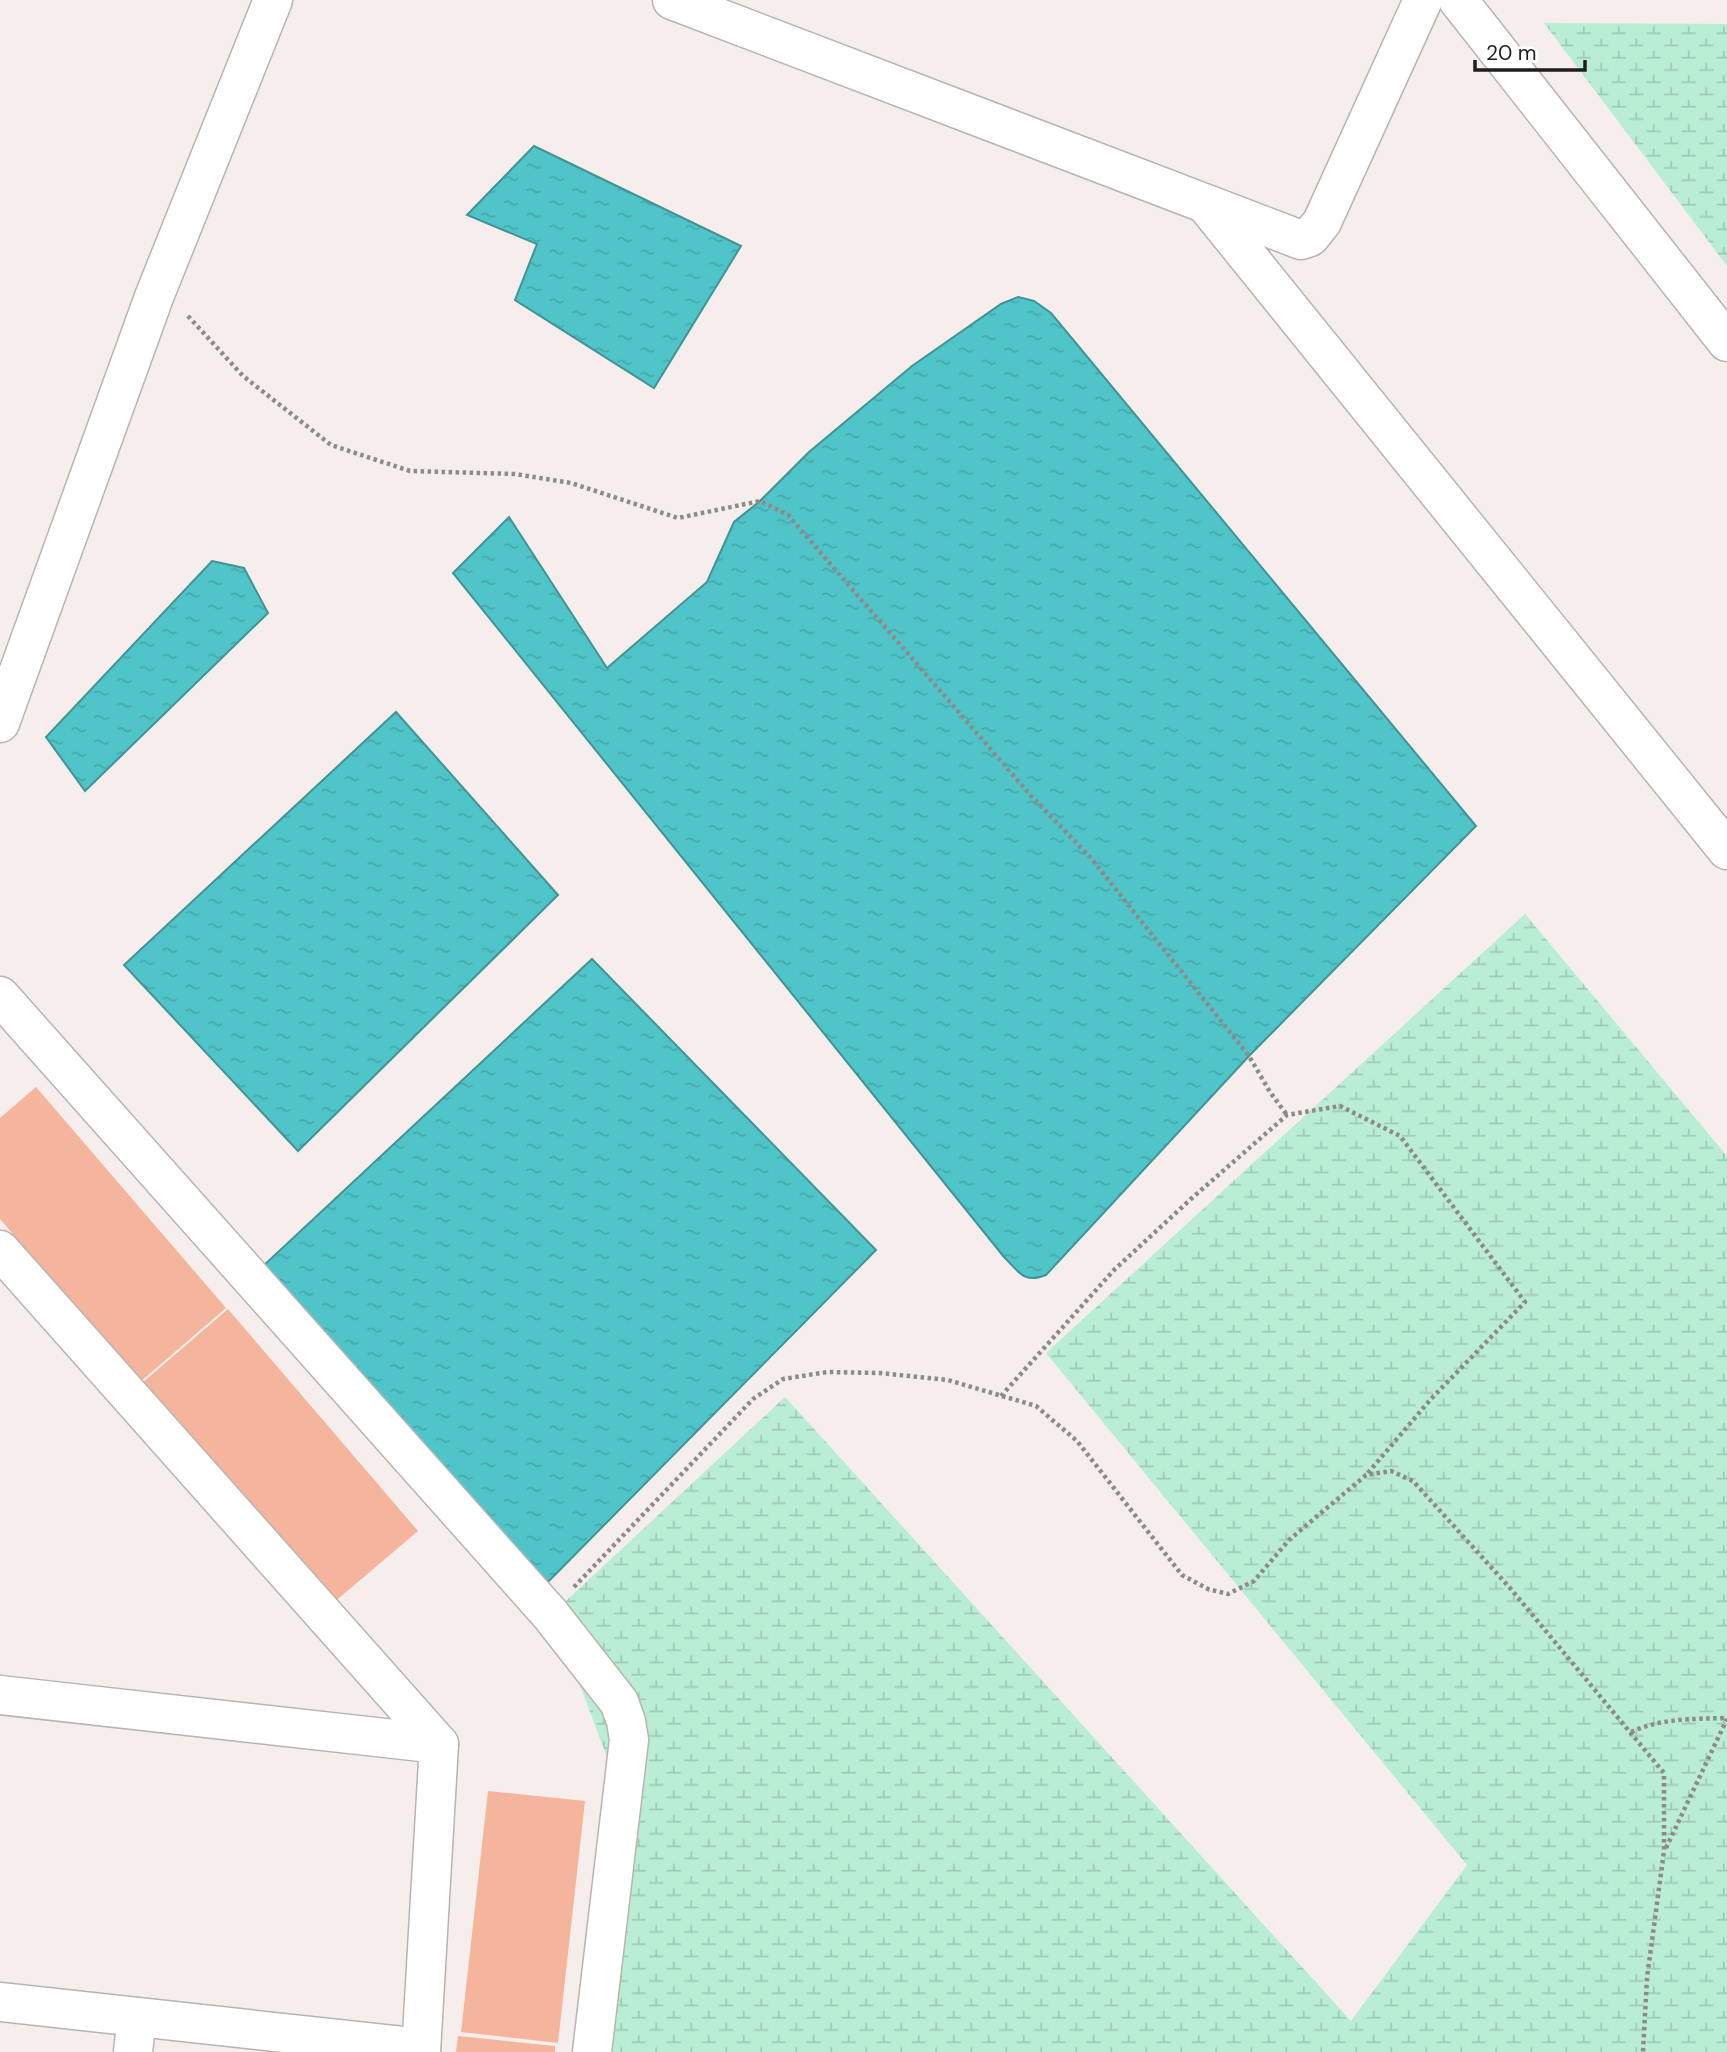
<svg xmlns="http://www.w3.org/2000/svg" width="1727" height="2052" font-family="'DM Sans',sans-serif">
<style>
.wetland{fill:url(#wetland-marsh)}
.water{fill:url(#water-ripples);stroke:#429395;stroke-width:2}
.building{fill:#f5b49c}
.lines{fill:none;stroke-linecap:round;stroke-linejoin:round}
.minor-casing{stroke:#bab3b0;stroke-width:41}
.path{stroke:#8f8a89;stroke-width:4.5;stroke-dasharray:3.5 3.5;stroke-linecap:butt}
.minor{stroke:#fff;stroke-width:38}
</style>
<defs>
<pattern id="wetland-marsh" width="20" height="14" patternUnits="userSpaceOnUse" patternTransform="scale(1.75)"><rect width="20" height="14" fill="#b9edd4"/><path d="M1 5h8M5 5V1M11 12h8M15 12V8" fill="none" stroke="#9fcbb6"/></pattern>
<pattern id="water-ripples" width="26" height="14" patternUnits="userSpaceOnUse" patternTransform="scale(1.75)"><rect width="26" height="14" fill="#50c5c9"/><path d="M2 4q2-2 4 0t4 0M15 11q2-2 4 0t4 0" fill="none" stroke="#46a9ac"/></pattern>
</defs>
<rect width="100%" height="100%" fill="#f5eeec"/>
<!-- wetland -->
<g class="wetland">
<path d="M1544,23L1727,24V266Z"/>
<path d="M1525,914L1727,1156V2052H602L629,1816L553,1613L785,1397L1351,2021L1467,1865L1046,1353Z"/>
</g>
<!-- water -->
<g class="water">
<path d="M534,146L741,246L654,388L515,300L537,244L467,215Z"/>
<path d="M1018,297L1034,301L1051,313L1476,826L1249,1056L1046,1275C1024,1284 1019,1272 1004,1257L453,573L509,517L607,668L707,582L734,522L760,501L809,452L912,366L1001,304Z"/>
<path d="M212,561L244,568L268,613L85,791L46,737Z"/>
<path d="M396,712L558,895L298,1151L124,965Z"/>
<path d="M592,959L876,1250L540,1590L262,1267Z"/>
</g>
<!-- building -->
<g class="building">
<path d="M36,1087L226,1308L140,1382L0,1219V1118Z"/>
<path d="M228,1309L418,1531L332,1604L142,1383Z"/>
<path d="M488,1791L585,1801L558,2043L461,2032Z"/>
<path d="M458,2036L555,2046V2052H456Z"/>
</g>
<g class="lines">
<defs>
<g id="minor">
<path d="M672,0L1301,240L1310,237L1322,222L1423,0"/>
<path d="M1458,0L1727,342"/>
<path d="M1207,206L1727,850"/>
<path d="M0,723L154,297L273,0"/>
<path d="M0,996L550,1614L619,1702L626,1721L629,1740L592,2052"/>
<path d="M0,1250L439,1744"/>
<path d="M0,1695L439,1744L421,2052"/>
<path d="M0,2002L421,2048"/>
<path d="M133,2052L137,2017"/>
</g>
</defs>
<!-- minor casing -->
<use href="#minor" class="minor-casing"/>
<!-- path -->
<g class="path">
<path d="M188,316L243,376L331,445L410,471L515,474L571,483L678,518L760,501L788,515L1032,797L1090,857L1249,1056L1270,1092L1287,1115"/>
<path d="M1001,1396L1114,1270L1192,1198L1287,1115L1340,1106L1400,1136L1525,1302L1431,1399L1367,1474"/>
<path d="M574,1587L753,1399L783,1379L827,1372L880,1373L948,1380L1036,1406L1077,1441L1182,1575L1208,1589L1228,1594L1254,1581L1289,1540L1366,1475L1391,1471L1413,1481L1510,1588L1664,1773V1851L1647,1978L1643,2052"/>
<path d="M1631,1732C1662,1718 1693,1719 1727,1718"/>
<path d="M1666,1848L1727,1719"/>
</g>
<!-- minor -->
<use href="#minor" class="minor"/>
</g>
<!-- scale -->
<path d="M1475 60v10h110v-10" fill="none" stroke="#201e1d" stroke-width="3.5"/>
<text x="1486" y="60" font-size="21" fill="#201e1d" stroke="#ffffff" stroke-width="5" paint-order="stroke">20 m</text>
</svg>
